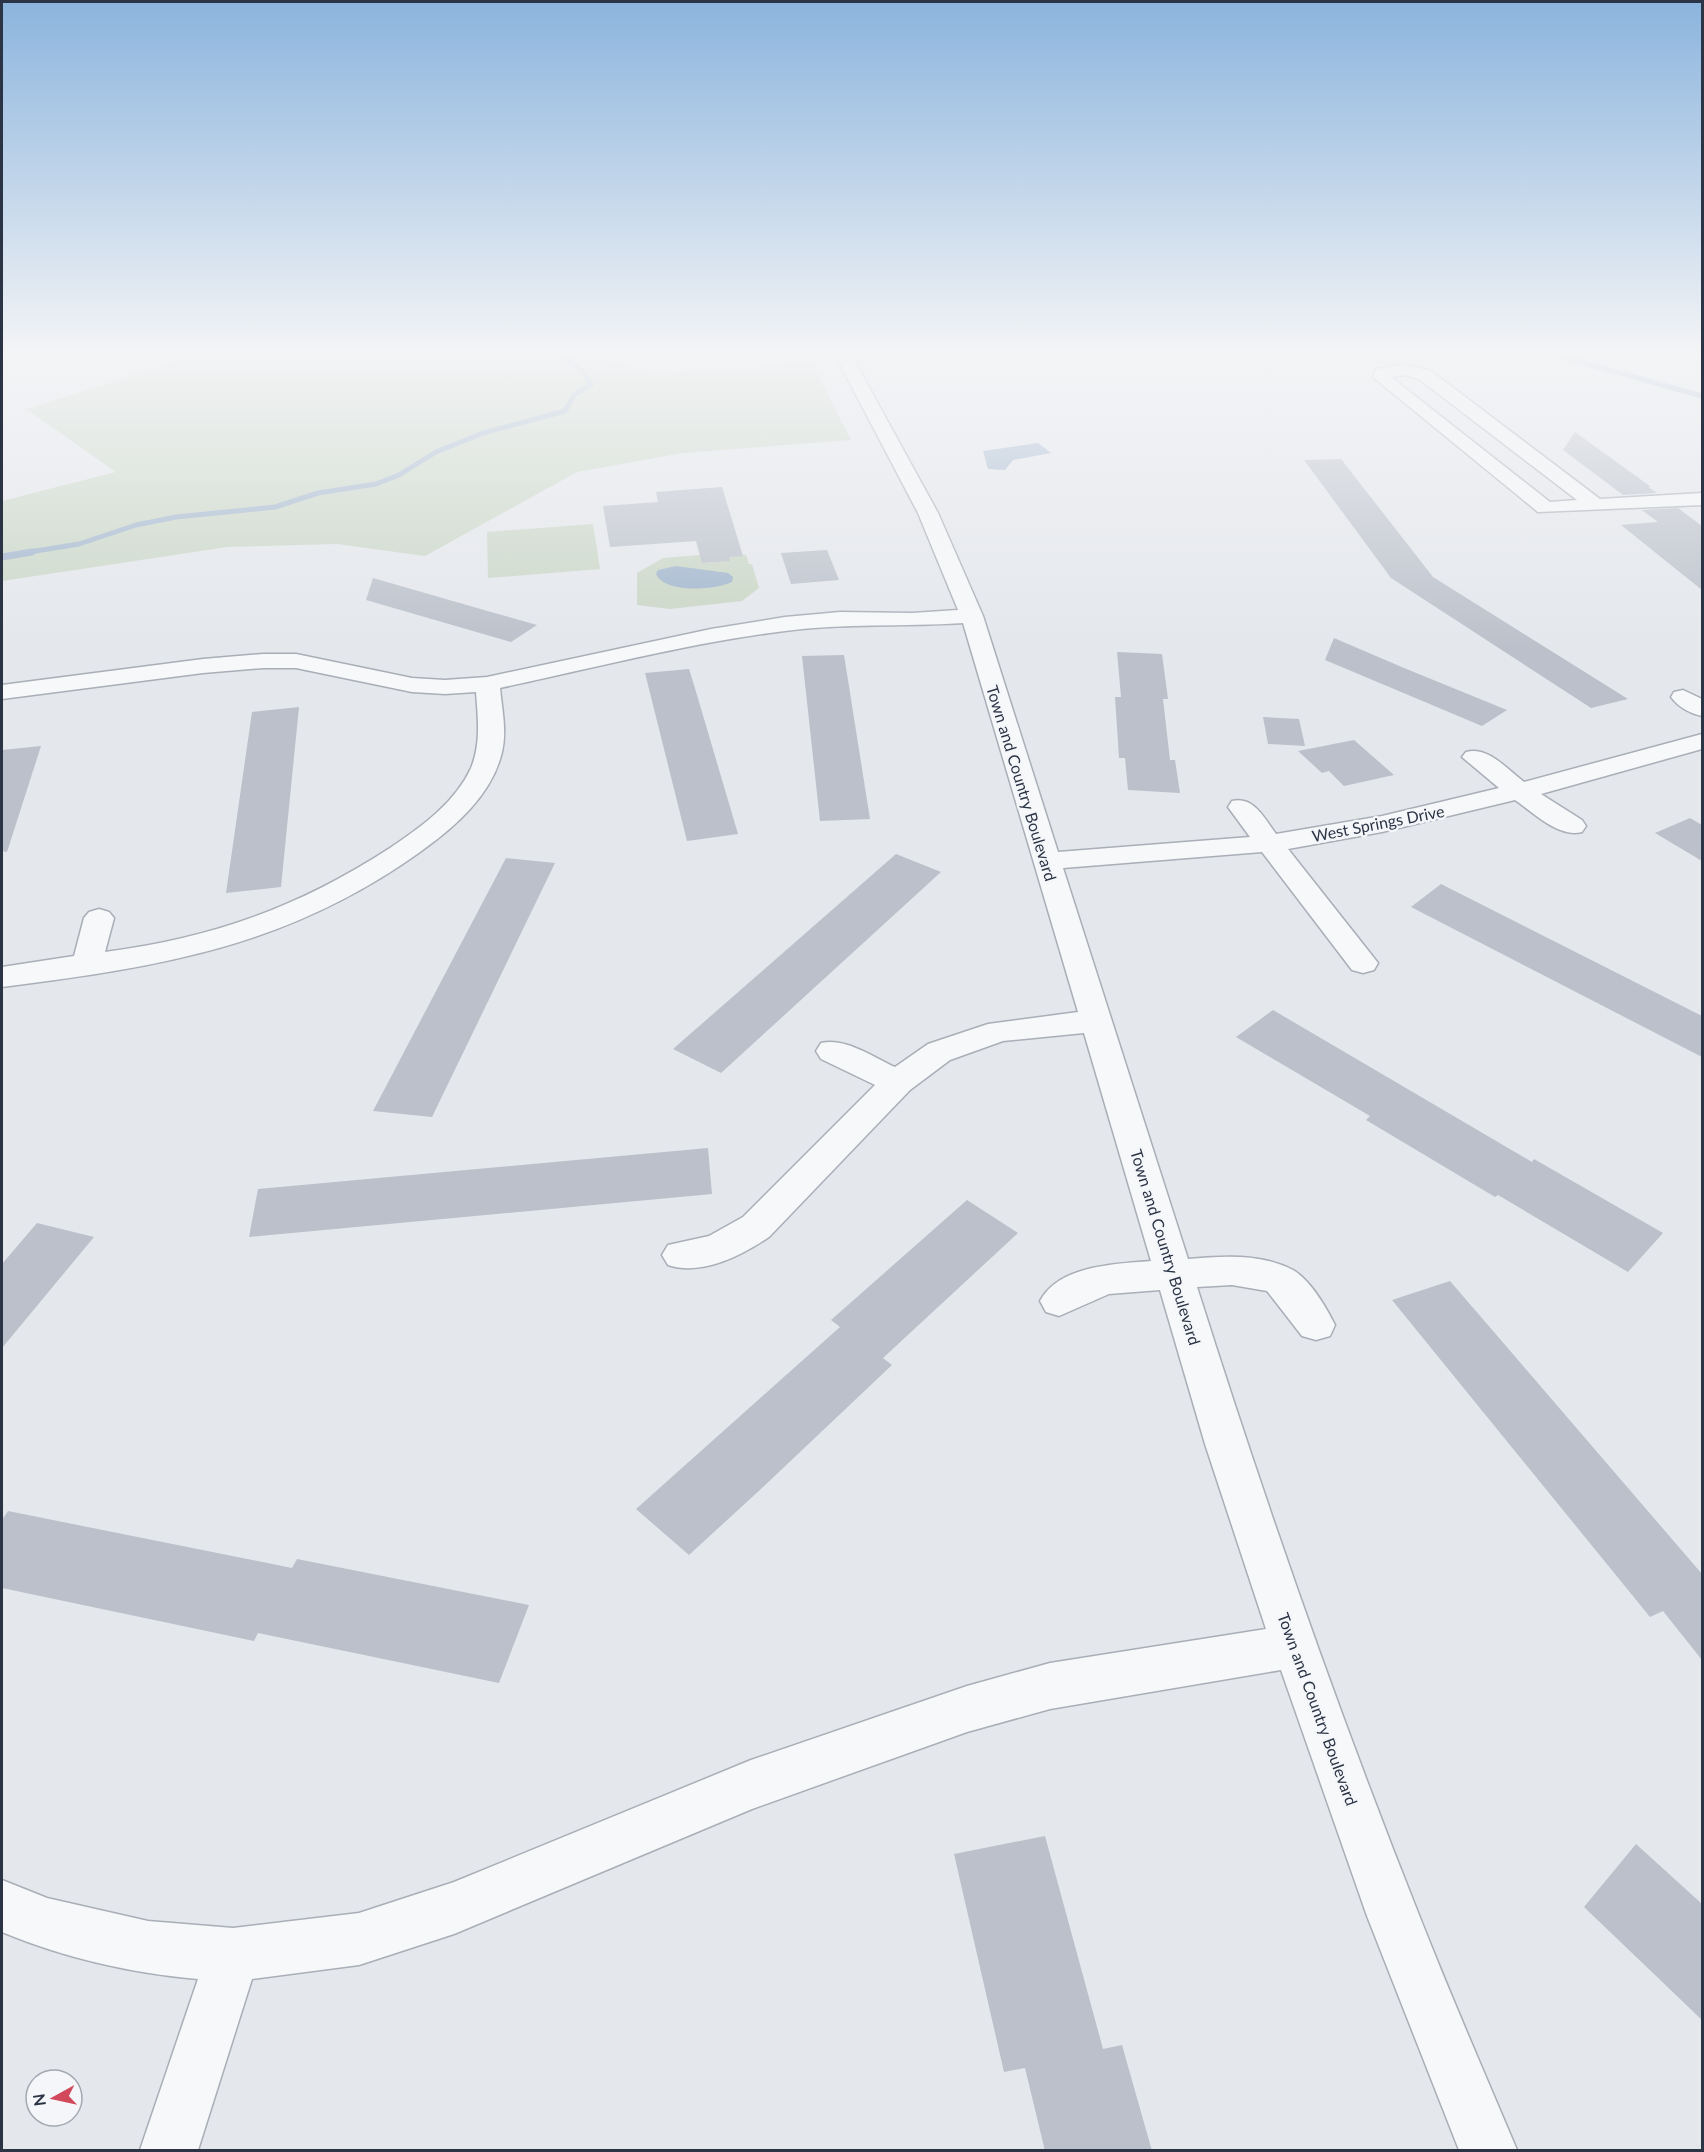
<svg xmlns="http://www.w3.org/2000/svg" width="1704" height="2152" font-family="Lato,sans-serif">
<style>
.green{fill:#c9d6c5}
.water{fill:#9fb4cc}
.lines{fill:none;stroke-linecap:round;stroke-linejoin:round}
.stream-far1{stroke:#9fb4cc;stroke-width:5}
.stream{stroke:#9fb4cc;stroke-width:7}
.building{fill:#bbc0ca}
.minor-casing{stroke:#a9aeb7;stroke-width:3}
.minor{fill:#f7f8fa;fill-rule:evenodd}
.labels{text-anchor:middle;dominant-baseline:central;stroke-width:5;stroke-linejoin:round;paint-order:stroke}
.street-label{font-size:16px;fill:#2b3445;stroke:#f4f6f9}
</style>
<rect width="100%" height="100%" fill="#e4e7ec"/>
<!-- green -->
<g class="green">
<path d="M187,349H582L651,374L812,363L851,440L682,453L577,472L425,556L337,544L227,547L2,581V501L116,472L26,409L178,361Z"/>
<path d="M593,524L600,569L488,578L487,532Z"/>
<path d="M700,555L703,563L729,561V557L746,555L749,564H752L759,588L742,601L670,609L637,605V573L663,558Z"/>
</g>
<!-- water -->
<g class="water">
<path d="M1038,443L1051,453L1013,460L1005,470L988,469L983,451Z"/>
<path d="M676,566L728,573L733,577L732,582C715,590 665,594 656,574L658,570Z"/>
</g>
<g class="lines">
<!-- stream-far1 -->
<g class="stream-far1">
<path d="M1534,349L1702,396"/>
<path d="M23,553L79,544L136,525L176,517L275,507L318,493L376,484L399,475L436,452L483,433L565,411L574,395L591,385L584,372L552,349"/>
</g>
<!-- stream -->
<path class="stream" d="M2,557L32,552"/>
</g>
<!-- building -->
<g class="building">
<path d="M1575,432L1651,487H1648L1657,493L1623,495L1563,450Z"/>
<path d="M1341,459L1433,577L1628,699L1591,708L1391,578L1304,460Z"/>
<path d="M722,487L743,556L729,557L730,561L702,563L696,541L610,547L603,506L658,502L656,492Z"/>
<path d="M1678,508L1702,526V590L1621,525L1658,522L1642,510Z"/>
<path d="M827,550L839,580L791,584L781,553Z"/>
<path d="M373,578L491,612L537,625L511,642L366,600Z"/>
<path d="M1334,638L1404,668L1507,710L1482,726L1325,660Z"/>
<path d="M1117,652L1162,654L1168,699H1163L1170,760H1175L1180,793L1128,790L1125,758H1119L1115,697H1121Z"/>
<path d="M844,655L870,819L820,821L802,656Z"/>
<path d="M689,669L697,695L738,834L687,841L645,673Z"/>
<path d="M299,707L281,887L226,893L252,712Z"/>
<path d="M1263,717L1299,719L1305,746L1268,744Z"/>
<path d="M1354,740L1394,775L1344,786L1329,771L1322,773L1298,751Z"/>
<path d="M41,746L7,852L2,851V750Z"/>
<path d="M1690,818L1702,825V861L1655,833Z"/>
<path d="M896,854L941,872L721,1073L673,1049Z"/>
<path d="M506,858L555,863L432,1117L373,1111Z"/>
<path d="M1441,884L1702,1016V1057L1411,907Z"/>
<path d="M1273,1010L1532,1162L1534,1159L1663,1233L1628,1272L1498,1195L1495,1197L1366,1120L1370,1116L1236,1037Z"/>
<path d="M708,1148L712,1194L249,1237L258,1189Z"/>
<path d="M967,1200L1018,1233L883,1358L892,1365L762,1488L689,1555L636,1509L840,1327L831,1320Z"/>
<path d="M37,1223L94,1237L2,1348V1264Z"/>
<path d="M1450,1281L1702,1574V1660L1663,1611L1650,1617L1392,1300Z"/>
<path d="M8,1511L292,1568L297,1559L529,1605L499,1683L258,1633L254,1641L2,1588V1520Z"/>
<path d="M1045,1836L1103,2049L1122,2045L1152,2151H1045L1025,2068L1004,2072L954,1854Z"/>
<path d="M1636,1844L1702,1904V2020L1584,1907Z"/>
</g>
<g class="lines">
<defs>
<g id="minor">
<path d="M832,349H848L938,513L983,616L1058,852L1250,837L1228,807L1232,801C1254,796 1264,818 1276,834L1382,816L1499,788L1462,757L1466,752C1488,746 1507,769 1524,782L1702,734V749L1541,794L1582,820L1586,826L1582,832C1558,838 1534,813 1515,800L1382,832L1288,849L1378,963L1374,970L1363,973L1352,970L1262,852L1063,868L1188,1259C1222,1256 1261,1253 1293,1270C1310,1280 1326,1307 1335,1325L1330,1336L1316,1340L1302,1336L1267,1291L1232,1285L1197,1287C1264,1499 1337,1709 1419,1915C1450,1994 1484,2072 1517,2150H1459L1367,1916L1281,1670L1050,1709L967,1732L752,1809L454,1934L359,1965L252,1979L198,2150H140L198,1979C130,1973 65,1958 2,1932V1880L47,1898L148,1921L233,1928L359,1913L454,1882L751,1760L967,1686L1050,1663L1266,1629L1205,1444L1160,1290L1109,1294L1059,1316L1046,1312L1040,1301C1059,1265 1116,1264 1151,1261L1084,1033L1003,1041L950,1060L910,1090L769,1237C741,1256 702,1276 668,1265L662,1255L668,1245L709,1236L743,1217L875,1085L821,1059L816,1051L821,1043C845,1037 873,1057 895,1067L928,1044L988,1024L1078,1012L963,623C904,627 844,623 785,631C689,643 594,668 500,688C502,709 507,731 502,752C492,795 455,827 420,852C287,947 160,967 2,987V967L74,956L84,918L89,912L99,909L109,912L114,918L105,952C213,938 299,907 390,848C421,827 455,803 471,768C481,744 478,718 476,692L445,694L412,692L296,668H263L203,673L2,699V685L203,659L263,654H296L412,678L445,680L487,677L711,629L785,617L840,612L912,613L958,610L918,513Z"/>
<path d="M1406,365L1431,371L1600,499L1702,493V505L1538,512L1373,377L1376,369ZM1406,375L1419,379L1577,500L1550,502L1391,377Z"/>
<path d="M1683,690L1702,699V716C1691,714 1678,707 1671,697L1674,692Z"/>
</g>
</defs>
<!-- minor casing -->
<use href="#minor" class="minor-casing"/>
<!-- minor -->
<use href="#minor" class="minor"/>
</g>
<!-- sky -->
<linearGradient id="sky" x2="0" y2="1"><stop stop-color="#8bb4dd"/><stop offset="0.54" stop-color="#f3f4f6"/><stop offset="1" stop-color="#f3f4f6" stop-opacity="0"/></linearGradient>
<rect width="1704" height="650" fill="url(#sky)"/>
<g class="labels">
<!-- street labels -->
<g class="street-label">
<text transform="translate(1022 783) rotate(73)">Town and Country Boulevard</text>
<text transform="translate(1378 823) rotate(-11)">West Springs Drive</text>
<text transform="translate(1166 1247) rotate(73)">Town and Country Boulevard</text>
<text transform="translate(1318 1709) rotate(70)">Town and Country Boulevard</text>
</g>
</g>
<!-- border -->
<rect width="1704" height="2152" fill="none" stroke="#2b3445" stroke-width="6"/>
<!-- north arrow -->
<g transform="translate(54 2098) rotate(262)"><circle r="28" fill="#f4f6f9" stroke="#a4a8b1" stroke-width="1.5"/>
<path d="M0-4.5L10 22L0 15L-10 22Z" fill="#d1495b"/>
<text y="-9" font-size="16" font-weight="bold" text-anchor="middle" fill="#2b3445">N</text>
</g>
</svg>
